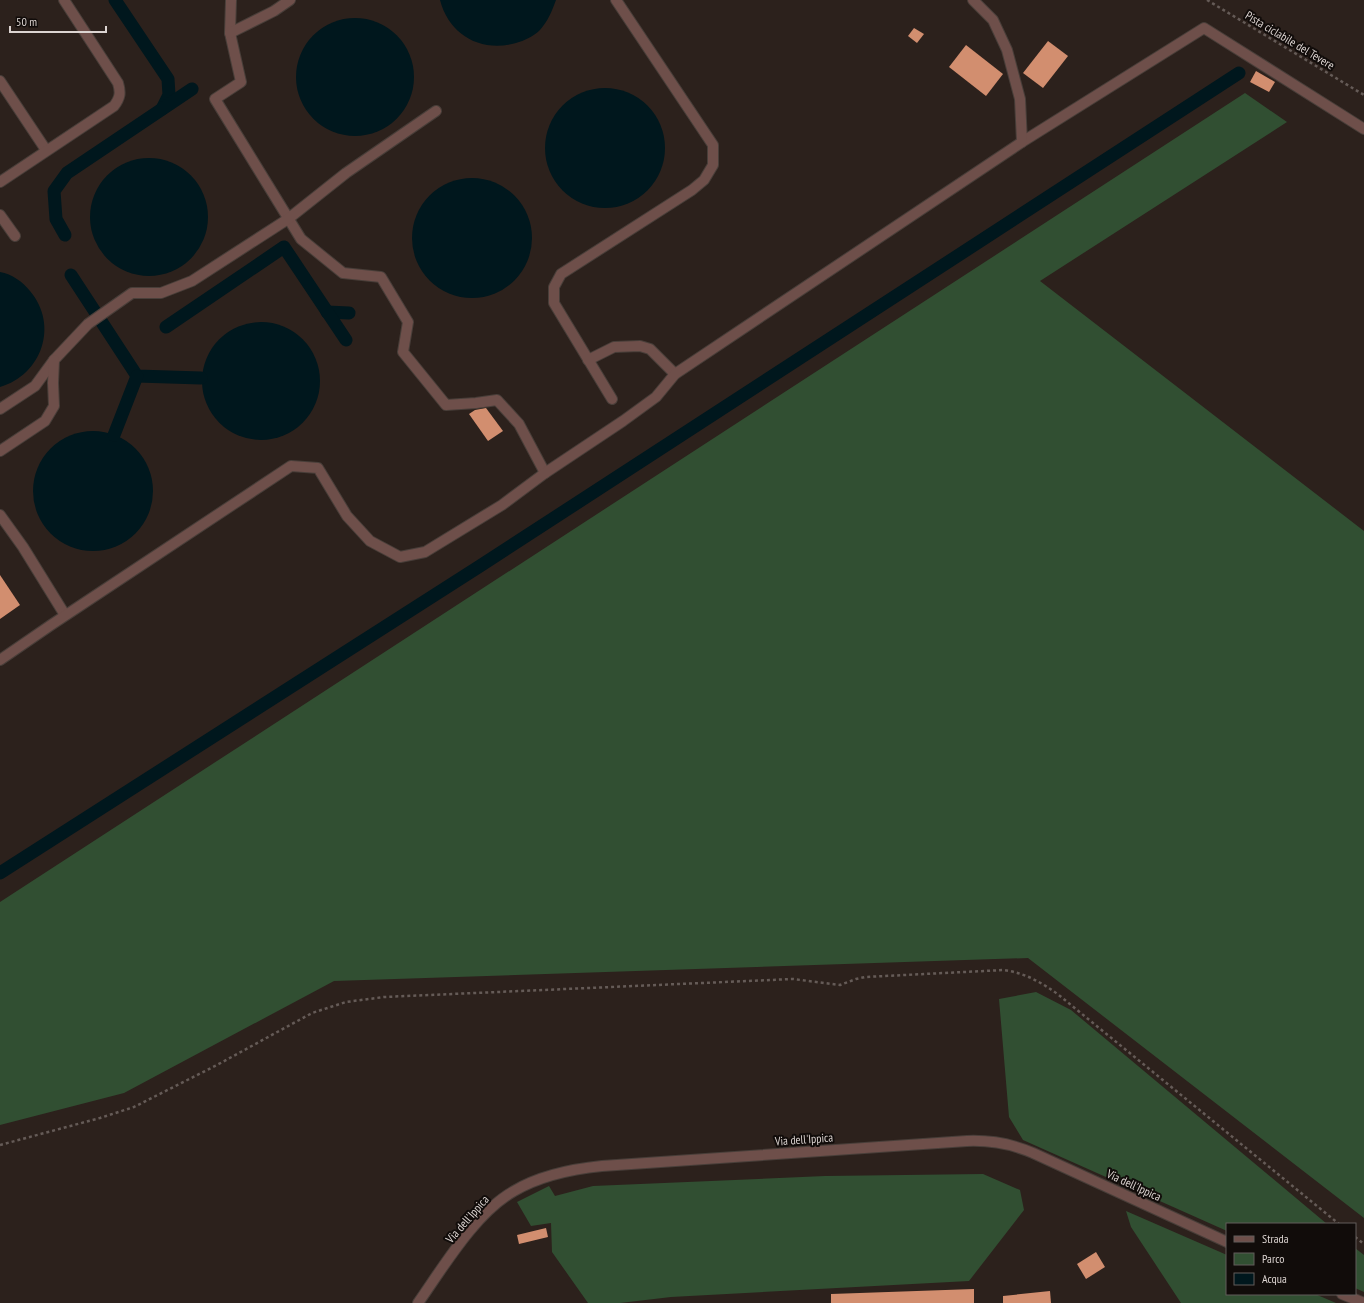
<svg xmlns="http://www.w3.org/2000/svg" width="1364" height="1303" font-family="'PT Sans Narrow',sans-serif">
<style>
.green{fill:#314f32}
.water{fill:#00171d}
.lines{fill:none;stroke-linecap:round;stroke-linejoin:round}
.canal{stroke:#00171d;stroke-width:13}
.building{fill:#d28e6f}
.minor-casing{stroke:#483e39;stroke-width:12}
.path{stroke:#655b57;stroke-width:2.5;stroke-dasharray:3 3;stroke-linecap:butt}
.minor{stroke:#6e4f4a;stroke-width:10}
.labels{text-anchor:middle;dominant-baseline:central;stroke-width:4;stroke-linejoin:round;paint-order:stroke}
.street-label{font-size:12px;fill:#dcd4d1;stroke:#110c0a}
</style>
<rect width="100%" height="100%" fill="#2c211c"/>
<!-- green -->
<g class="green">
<path d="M1245,93L1287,122L1040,281L1364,531V1218L1028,958L334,981L124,1093L0,1125V902Z"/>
<path d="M1036,992L1071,1010L1327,1224H1227V1231L1023,1140L1009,1117L999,999Z"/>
<path d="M983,1174L1020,1190L1024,1210L969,1281L671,1297L620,1303H588L552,1252L551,1223L531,1226L517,1202L549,1186L555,1196L593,1186L825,1176Z"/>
<path d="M1126,1211L1227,1255V1294H1315L1336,1303H1181L1131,1227Z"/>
<path d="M1355,1248L1364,1255V1292L1355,1288Z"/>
</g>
<!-- water -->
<g class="water">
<path d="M440,0H556C552,11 548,21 540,30C534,36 524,41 516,43C481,53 449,35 440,0Z"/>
<circle cx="355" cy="77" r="59"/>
<circle cx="605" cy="148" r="60"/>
<circle cx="149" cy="217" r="59"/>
<circle cx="472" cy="238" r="60"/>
<path d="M0,272C12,274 23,282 30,291C59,325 42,375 0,387Z"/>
<circle cx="261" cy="381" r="59"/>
<circle cx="93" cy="491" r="60"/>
</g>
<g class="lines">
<!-- canal -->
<g class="canal">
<path d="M115,0L168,79L169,95L162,109"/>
<path d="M65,235L56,219L54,191L67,173L192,89"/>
<path d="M71,275L137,376L201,378"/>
<path d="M327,312L349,313"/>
<path d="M166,327L284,247L346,340"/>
<path d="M114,435L137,376"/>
<path d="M0,873L480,566L1239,73"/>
</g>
</g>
<!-- building -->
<g class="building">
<path d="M914,28L924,34L917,43L908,36Z"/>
<path d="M1048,41L1068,56L1043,88L1023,73Z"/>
<path d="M966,45L1003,74L986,96L949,67Z"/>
<path d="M1256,71L1275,82L1269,92L1250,82Z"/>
<path d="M486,408L503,431L488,441L469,414L475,410Z"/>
<path d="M0,575L20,605L0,619Z"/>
<path d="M546,1228L548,1237L519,1244L517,1235Z"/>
<path d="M1096,1252L1105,1267L1086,1279L1077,1264Z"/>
<path d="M974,1289V1303H831V1294Z"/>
<path d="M1050,1291L1051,1303H1003V1296Z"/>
</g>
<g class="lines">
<defs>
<g id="minor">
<path d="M231,0L230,33L241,82L215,99L301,239L343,273L381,277L408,322L403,352L446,405L476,403L497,400L519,424L545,473"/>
<path d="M230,33L274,11L290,0"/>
<path d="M0,81L46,150"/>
<path d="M1022,142L1204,28L1364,129"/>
<path d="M0,182L114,106C120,98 121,93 118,83L64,0"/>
<path d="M0,215L15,236"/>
<path d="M588,360L614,347L640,346L650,349L675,374"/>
<path d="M612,399L554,303V287L561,274L692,190L704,180L713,165V145L616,0"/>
<path d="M0,409L35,386L54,360L88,324L132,293H161L192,281L288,219L346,173L436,111"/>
<path d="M0,451L45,421L54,406L53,383L54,360"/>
<path d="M0,515L23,547L65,615"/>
<path d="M0,660L51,625L291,466L318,468L347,516L370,541L400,557L425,552L502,505L545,473L623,421L656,397L675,374L1022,142L1020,99L1007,50L993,20L973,0"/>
<path d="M1342,1294L1364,1303"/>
<path d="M418,1303C444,1266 475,1213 514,1191C541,1175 572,1169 602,1166L967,1141C991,1140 1012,1144 1033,1153L1227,1242"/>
</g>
</defs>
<!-- minor casing -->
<use href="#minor" class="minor-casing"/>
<!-- path -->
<g class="path">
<path d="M1207,0L1364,95"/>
<path d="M0,1145L100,1118L134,1107L217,1065L312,1013L346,1002L384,997L793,979L840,985L856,979L865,977L1004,970C1025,973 1043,983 1060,996L1339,1224"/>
<path d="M1355,1237L1364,1244"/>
</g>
<!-- minor -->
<use href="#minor" class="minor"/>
</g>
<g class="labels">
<!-- street labels -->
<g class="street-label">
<text transform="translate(1290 40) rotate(31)">Pista ciclabile del Tevere</text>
<text transform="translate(804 1139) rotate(-4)">Via dell'Ippica</text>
<text transform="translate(1134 1185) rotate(25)">Via dell'Ippica</text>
<text transform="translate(467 1219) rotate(-49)">Via dell'Ippica</text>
</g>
</g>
<!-- legend -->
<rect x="1226" y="1223" width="130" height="72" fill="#110c0a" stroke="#625c5a"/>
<rect x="1234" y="1236" width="20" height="6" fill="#6e4f4a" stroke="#625c5a"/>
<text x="1262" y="1243" font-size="12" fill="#dcd4d1">Strada</text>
<rect x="1234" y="1253" width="20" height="12" fill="#314f32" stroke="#625c5a"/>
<text x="1262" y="1263" font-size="12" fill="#dcd4d1">Parco</text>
<rect x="1234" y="1273" width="20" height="12" fill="#00171d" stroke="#625c5a"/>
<text x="1262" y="1283" font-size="12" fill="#dcd4d1">Acqua</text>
<!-- scale -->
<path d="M10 26v6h96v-6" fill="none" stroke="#dcd4d1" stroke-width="2"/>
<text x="16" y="26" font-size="12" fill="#dcd4d1" stroke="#110c0a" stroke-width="3" paint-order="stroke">50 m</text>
</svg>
